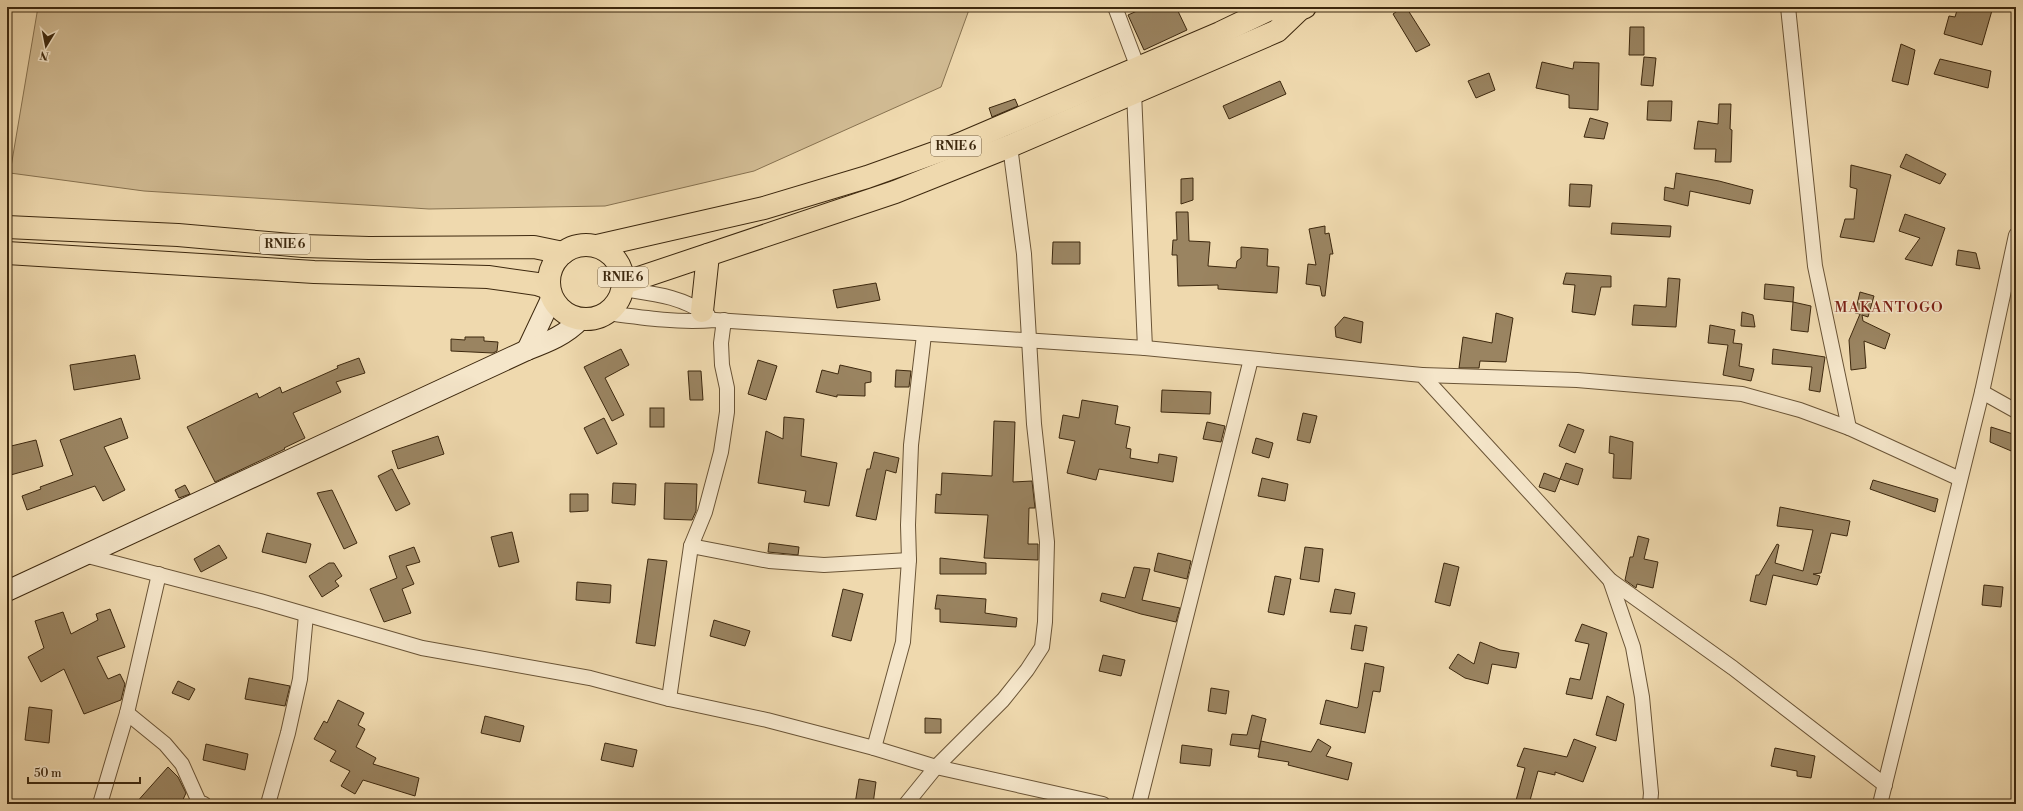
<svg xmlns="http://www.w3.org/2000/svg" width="2023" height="811" font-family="'Libre Bodoni',serif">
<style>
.green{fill:#d1bb93;stroke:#877250}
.building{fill:#9a8461;stroke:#3d280e}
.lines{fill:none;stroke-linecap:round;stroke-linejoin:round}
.minor-casing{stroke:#6a5436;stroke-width:16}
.secondary-casing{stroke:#3d280e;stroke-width:22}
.primary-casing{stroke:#3d280e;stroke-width:24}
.minor{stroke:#f5e6ca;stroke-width:14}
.secondary{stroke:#f5e6ca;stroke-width:20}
.primary{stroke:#efd9ae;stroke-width:22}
.labels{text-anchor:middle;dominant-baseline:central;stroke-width:3;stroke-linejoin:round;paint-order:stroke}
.shield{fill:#f5e6ca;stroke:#746146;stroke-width:1}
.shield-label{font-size:12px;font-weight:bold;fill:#3d280e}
.quarter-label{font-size:15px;letter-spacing:1px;fill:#7a1f14;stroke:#f5e6ca}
</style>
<rect width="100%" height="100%" fill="#efd9ae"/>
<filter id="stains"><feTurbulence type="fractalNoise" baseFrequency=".005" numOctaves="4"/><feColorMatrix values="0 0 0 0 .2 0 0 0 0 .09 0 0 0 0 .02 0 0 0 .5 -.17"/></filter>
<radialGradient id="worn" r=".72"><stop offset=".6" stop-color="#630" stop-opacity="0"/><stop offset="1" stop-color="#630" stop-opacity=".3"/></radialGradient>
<!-- green -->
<path class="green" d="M38,7H970L941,87L754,171L605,206L429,209L144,191L10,173Z"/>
<!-- building -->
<g class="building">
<path d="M1146,7H1176L1187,30L1144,50L1128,15Z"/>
<path d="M1403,7H1406L1430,45L1416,52L1393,14Z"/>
<path d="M1958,7H1993L1982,45L1944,34L1949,16L1955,17Z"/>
<path d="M1630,27H1644V55H1629Z"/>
<path d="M1901,44L1915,50L1908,85L1892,81Z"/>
<path d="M1644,57L1656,58L1653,86L1641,85Z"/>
<path d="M1940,59L1991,71L1988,88L1934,74Z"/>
<path d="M1542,62L1573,69L1574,62L1599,63L1598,110L1569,108V95L1536,88Z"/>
<path d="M1489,73L1495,90L1476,98L1468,81Z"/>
<path d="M1280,81L1286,94L1229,119L1223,106Z"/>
<path d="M1015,99L1018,106L992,117L989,108Z"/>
<path d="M1648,101H1672L1671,121L1647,120Z"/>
<path d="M1719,104H1731L1730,129L1732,130L1731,162H1715L1716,149H1694L1698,121L1718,124Z"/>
<path d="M1590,118L1608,123L1604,139L1584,137Z"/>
<path d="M1906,154L1946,174L1940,184L1900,167Z"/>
<path d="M1851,165L1891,175L1874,242L1840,237L1845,219H1854L1857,189L1850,187Z"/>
<path d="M1676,173L1719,181L1753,190L1750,204L1690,191L1688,206L1664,200L1665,187L1674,189Z"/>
<path d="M1193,178V200L1181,204V179Z"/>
<path d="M1570,184L1592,185L1590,207L1569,206Z"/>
<path d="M1176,212H1188L1189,241L1210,242L1208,266L1236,268L1237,261L1241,258V247L1268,249L1267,266L1279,267L1277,293L1218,289V285L1178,286L1177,255H1172L1173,240H1177Z"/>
<path d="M1905,214L1945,228L1932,266L1905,259L1920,238L1899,231Z"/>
<path d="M1612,223L1671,226L1670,237L1611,234Z"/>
<path d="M1325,226V234L1329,233L1333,254H1330L1325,296H1322L1320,286L1306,284L1308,264L1316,265L1309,229Z"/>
<path d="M1053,242H1080V264H1052Z"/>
<path d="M1958,250L1976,253L1980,269L1956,265Z"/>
<path d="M1566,273L1611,276V287H1601L1595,315L1572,312L1575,285L1563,284Z"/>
<path d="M1668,278L1680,279L1676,327L1632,325L1634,305L1666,307Z"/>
<path d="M876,283L880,300L837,308L833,290Z"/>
<path d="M1765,284L1794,287L1793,302L1764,299Z"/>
<path d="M1860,292L1874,296L1868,317L1862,315L1863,321L1890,334L1885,349L1864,341L1866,368L1851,370L1849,340L1860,314L1855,313Z"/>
<path d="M1793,302L1811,306L1808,332L1791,330Z"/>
<path d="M1742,312L1753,315L1755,327L1741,326Z"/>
<path d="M1496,313L1513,318L1506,362L1480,361L1479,368H1459L1463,337L1492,343Z"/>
<path d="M1344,317L1363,322L1361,343L1336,337L1335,327Z"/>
<path d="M1710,325L1735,330L1733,343L1742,344L1739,366L1754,369L1751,381L1723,375L1728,345L1708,343Z"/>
<path d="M465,337H484V341L498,342L497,351L493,353L451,351V339L465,340Z"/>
<path d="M621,349L629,365L605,378L624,415L612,421L584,367Z"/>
<path d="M1773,349L1825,357L1820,392L1809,390L1812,367L1772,364Z"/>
<path d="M135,355L140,379L74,390L70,365Z"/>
<path d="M359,358L365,373L336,382L341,392L293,413L305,438L284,448L285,449L215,482L187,427L257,393L259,398L280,387L282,393L338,368L337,366Z"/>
<path d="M758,360L777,366L766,400L748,394Z"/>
<path d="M840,365L871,372V382L865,383V396L837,395V397L816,392L822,370L838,374Z"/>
<path d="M896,370L911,371L909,387H895Z"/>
<path d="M688,371H701L703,400H690Z"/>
<path d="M1162,390L1211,392L1210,414L1161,412Z"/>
<path d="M1082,400L1118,406L1115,424L1130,427L1126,448L1131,449L1130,458L1158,463L1159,454L1177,457L1173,482L1099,469L1096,480L1067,473L1075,441L1059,438L1063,415L1079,418Z"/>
<rect x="650" y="408" width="14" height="19"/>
<path d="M1303,413L1317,416L1310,443L1297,440Z"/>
<path d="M784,417L804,419L801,456L837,463L829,506L804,502L806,491L758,483L766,431L783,439Z"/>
<path d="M121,418L128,438L104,447L125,490L103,501L95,486L27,510L22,496L41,489L40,487L73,475L60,440Z"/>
<path d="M604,418L617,444L597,454L584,428Z"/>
<path d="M994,421L1015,422L1013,482L1032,481L1035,508H1029L1028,544H1038V560L984,558L988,515L935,513L936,494L941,495L942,473L992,476Z"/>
<path d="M1207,422L1225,426L1221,442L1203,439Z"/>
<path d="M1568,424L1584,430L1575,453L1559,446Z"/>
<path d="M1991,427L2016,435V453L1990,442Z"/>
<path d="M438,436L444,454L398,469L392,451Z"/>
<path d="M1610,436L1633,442L1631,479L1613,478L1614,454L1609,453Z"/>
<path d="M1256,438L1273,443L1269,458L1252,453Z"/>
<path d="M36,440L43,466L7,476V447Z"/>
<path d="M874,452L899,458L896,473L886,470L876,520L856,516L867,469H870Z"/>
<path d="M1566,463L1583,469L1578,485L1560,479Z"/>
<path d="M392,469L410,504L396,511L378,476Z"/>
<path d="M1544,473L1560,479L1555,492L1539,487Z"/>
<path d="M1262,478L1288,484L1285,501L1258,496Z"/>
<path d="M1873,480L1938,499L1935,512L1870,489Z"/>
<path d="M613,483L636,484L635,505L612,503Z"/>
<path d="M665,483L697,484L696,511L692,520L664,519Z"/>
<path d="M185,485L190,494L179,498L175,490Z"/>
<path d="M332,490L357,543L344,549L317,493Z"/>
<path d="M570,494H588V511L570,512Z"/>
<path d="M1780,507L1850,521L1847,536L1831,533L1821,573L1813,574L1820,576L1817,585L1773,575L1766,605L1750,601L1756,575H1759L1777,544L1779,545L1775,563L1803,571L1813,530L1777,526Z"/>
<path d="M512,532L519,562L499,567L491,537Z"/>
<path d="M267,533L311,544L306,563L262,552Z"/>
<path d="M1638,536L1649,539L1644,559L1658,562L1653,588L1637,584L1636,588L1625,580L1630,557H1633Z"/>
<path d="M769,543L799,547L798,555L768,552Z"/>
<path d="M219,545L227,558L201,572L194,559Z"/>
<path d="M414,547L420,562L406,566L414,584L402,589L411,613L384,622L370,589L397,578L389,556Z"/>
<path d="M1305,547L1323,549L1319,582L1300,579Z"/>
<path d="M1158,553L1191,561L1187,579L1154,571Z"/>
<path d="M940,558L986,563V574H940Z"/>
<path d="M648,559L667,561L655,646L636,643Z"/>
<path d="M329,563H334L342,576L335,581L339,586L322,597L309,576Z"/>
<path d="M1444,563L1459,567L1450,606L1435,602Z"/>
<path d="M1134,567L1150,569L1142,600L1180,608L1176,622L1141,614L1100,601L1102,593L1125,598Z"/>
<path d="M1275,576L1291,579L1284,615L1268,612Z"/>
<path d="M577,582L611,585L610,603L576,600Z"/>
<path d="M1984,585L2003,587L2001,607L1982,605Z"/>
<path d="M843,589L863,594L851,641L832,636Z"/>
<path d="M1335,589L1355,593L1351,614L1330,612Z"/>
<path d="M937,595L986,599L985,613L1017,618L1016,627L940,622V609H935Z"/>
<path d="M110,609L125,647L97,657L108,679L120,674L125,684L121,700L84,714L64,669L41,682L28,657L44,648L35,621L63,612L71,634L98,620L96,614Z"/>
<path d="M714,620L750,631L745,646L710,636Z"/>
<path d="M1582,624L1607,633L1592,699L1566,694L1570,678L1580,680L1589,644L1575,641Z"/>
<path d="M1355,625L1367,627L1363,651L1351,649Z"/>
<path d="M1480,642L1500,650L1519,653L1516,668L1492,664L1488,684L1465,678L1449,668L1458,654L1474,664Z"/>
<path d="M1103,655L1125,660L1121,676L1099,671Z"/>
<path d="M1365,663L1384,667L1380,692L1373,691L1365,733L1320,724L1326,700L1357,708L1358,707Z"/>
<path d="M249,678L290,686L285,706L245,699Z"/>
<path d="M178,681L195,689L189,700L172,693Z"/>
<path d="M1211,688L1229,691L1226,714L1208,711Z"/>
<path d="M1607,696L1624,704L1616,741L1596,735Z"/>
<path d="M338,700L364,713L358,725L365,729L356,747L376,758L373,764L419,778L415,796L363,780L355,794L341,786L350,771L330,761L336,751L314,739L324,721L327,723Z"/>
<path d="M29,707L52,710L49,743L25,740Z"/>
<path d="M1252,715L1266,719L1259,749L1230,745L1232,734L1247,735Z"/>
<path d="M485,716L524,726L520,742L481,733Z"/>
<path d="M925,718L941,719V733H925Z"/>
<path d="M1318,739L1331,747L1326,756L1352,763L1348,780L1288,765L1289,762L1258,757L1261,741L1311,752Z"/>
<path d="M1574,739L1596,747L1583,782L1555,772V775L1538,771L1529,804H1515L1525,768L1517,766L1524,748L1567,757Z"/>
<path d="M605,743L637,750L633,767L601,760Z"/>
<path d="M206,744L248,754L245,770L203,760Z"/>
<path d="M1182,745L1212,749L1210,766L1180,763Z"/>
<path d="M1775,748L1815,756L1811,778L1797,776V771L1771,766Z"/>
<path d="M168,767L178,777L186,793L181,804H135Z"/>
<path d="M859,779L876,782L873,804H855Z"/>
</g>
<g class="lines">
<defs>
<g id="minor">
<path d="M1115,7L1138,68"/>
<path d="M1788,7L1815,266L1849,428"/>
<path d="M1134,92L1145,348"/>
<path d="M623,289C655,294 680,296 708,315"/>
<path d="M608,313C644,318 678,323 715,320L1145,348L1422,375L1610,580L1733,668L1885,785"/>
<path d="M1422,375L1577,380L1742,394L1800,410L1849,428L1960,479"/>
<path d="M1982,392L2016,411"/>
<path d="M691,546L769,561L824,565L909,560"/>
<path d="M84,555L260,601L422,648L590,678L669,699L767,720L874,748L936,767L1103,804"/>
<path d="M1610,580L1633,647L1642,697L1651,793L1650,804"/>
<path d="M669,699L691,546L705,512L721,452L727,412V388L722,365L721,343L724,320"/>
<path d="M127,713L165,744L182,764L199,802L204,804"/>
<path d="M874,748L903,642L909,560L908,525L911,445L924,335"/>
<path d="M100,804L127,713L159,574"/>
<path d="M268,804L288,733L300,679L306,615"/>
<path d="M906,804L936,767L1003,700L1027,670L1042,647L1045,622L1047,542L1034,424L1024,254L1010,146"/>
<path d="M1139,804L1251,359"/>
<path d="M1880,804L1982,392L2016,235"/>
</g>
<g id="secondary">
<path d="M527,350L552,297"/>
<path d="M7,591L527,350C548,342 566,335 581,319"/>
</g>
<g id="primary">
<path d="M7,227L178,235L303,246L369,248L534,247L563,253"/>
<circle cx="586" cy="282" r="37"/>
<path d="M597,246L764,208L867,177L962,143L1220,33L1270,9H1300"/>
<path d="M7,253L314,272L488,277L537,284L549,288"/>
<path d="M624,283L895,192L1010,146L1277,31L1300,9L1305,7"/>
<path d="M702,311L708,255"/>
</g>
</defs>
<!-- minor casing -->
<use href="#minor" class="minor-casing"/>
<!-- secondary casing -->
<use href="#secondary" class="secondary-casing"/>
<!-- primary casing -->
<use href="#primary" class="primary-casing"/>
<!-- minor -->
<use href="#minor" class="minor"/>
<!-- secondary -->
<use href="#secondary" class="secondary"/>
<!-- primary -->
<use href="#primary" class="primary"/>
</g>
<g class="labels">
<!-- shield labels -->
<g class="shield">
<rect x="931" y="136" width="50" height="20" rx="3"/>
<rect x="260" y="234" width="50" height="20" rx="3"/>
<rect x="598" y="267" width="50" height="20" rx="3"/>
</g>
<g class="shield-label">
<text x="956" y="146">RNIE 6</text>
<text x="285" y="244">RNIE 6</text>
<text x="623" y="277">RNIE 6</text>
</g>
<!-- quarter labels -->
<g class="quarter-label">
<text x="1889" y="307">MAKANTOGO</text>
</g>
</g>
<!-- margin -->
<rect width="2023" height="811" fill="none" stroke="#efd9ae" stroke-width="24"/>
<rect x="8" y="8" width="2007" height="795" fill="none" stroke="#3d280e" stroke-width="2"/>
<rect x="12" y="12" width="1999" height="787" fill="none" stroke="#3d280e"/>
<!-- north arrow -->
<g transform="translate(46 46) rotate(190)" stroke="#f5e6ca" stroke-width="3" paint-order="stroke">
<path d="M0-3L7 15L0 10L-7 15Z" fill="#3d280e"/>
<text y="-6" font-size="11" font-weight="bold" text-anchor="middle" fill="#3d280e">N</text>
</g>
<!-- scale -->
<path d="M28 777v6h112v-6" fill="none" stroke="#3d280e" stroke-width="2"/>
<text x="34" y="777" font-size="12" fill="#3d280e" stroke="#f5e6ca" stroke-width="3" paint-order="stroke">50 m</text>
<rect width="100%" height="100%" filter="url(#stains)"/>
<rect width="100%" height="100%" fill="url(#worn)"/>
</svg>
